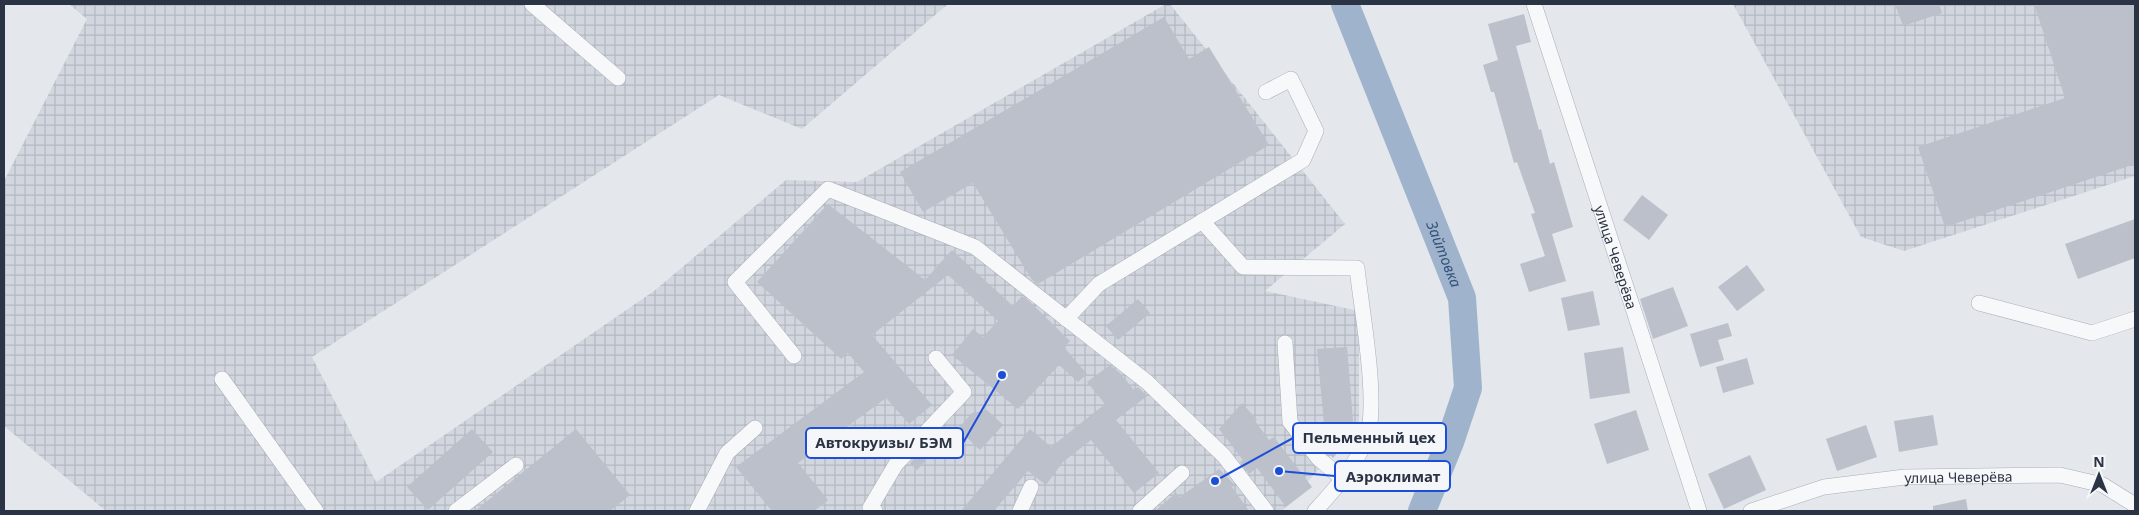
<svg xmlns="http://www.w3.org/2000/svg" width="2139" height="515" font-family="'Noto Sans',sans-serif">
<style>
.industrial{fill:url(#industrial-grid)}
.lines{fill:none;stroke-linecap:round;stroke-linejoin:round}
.river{stroke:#9fb4cc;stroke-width:28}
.building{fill:#bbc0ca}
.minor-casing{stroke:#a9aeb7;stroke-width:16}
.minor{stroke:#f7f8fa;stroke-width:15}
.labels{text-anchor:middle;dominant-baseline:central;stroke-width:5;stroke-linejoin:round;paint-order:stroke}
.street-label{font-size:14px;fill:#2b3445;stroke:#f4f6f9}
.water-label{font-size:15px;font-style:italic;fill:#34527a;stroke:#f4f6f9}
.leader{fill:none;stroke:#1d4ed8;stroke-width:2}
.callout-dot{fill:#1d4ed8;stroke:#f4f6f9;stroke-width:2}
.callout{fill:#f4f6f9;stroke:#1d4ed8;stroke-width:2}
.callout-label{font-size:15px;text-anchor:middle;font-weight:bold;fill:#2b3445}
</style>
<defs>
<pattern id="industrial-grid" width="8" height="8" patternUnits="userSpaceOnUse" patternTransform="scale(1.25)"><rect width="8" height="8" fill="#d2d6de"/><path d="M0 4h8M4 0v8" fill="none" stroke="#b4b8c0"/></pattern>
</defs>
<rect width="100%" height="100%" fill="#e4e7ec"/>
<!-- industrial -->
<g class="industrial">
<path d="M69,4H948L802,129L719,95L312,357L376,482L654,291L786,180L857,182L1166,4H1170L1345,224L1265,291L1359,311V423L1282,511H106L4,426V181L87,19Z"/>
<path d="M1733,4H2135V176L1904,251L1861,237Z"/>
</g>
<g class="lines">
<!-- river -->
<path class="river" id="s1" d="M1345,4L1462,298L1468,388L1450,442L1422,511"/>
</g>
<!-- building -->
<g class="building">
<path d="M1895,4H1939L1942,13L1903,26Z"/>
<path d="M2034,4H2135V164L1945,227L1918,147L2065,98Z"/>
<path d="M1524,14L1531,42L1516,46L1539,130L1541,129L1550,164L1554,162L1573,227L1552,234L1566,281L1529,292L1520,264L1545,256L1531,214L1535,213L1517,162L1514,163L1494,92H1491L1483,65L1498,60L1488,24Z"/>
<path d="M1164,17L1189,59L1209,47L1269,145L1038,284L1032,280L973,183L923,212L900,172Z"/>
<path d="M1642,195L1668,215L1649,240L1623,220Z"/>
<path d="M828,204L925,280L952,250L1013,306L1022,296L1027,299L1070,341L1064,347L1087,374L1078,382L1059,365L1018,409L952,355L973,329L983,337L998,321L948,275L872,335L932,405L909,424L886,398L798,463L828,500L814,511H772L736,467L864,372L848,353L841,359L757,282Z"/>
<path d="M2135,219V258L2078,279L2065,244Z"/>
<path d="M1747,265L1765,290L1737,311L1718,287Z"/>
<path d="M1673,287L1688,326L1653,339L1640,299Z"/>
<path d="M1593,291L1600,325L1568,331L1561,298Z"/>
<path d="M1138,299L1150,313L1118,340L1106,326Z"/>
<path d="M1728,323L1732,336L1718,340L1724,360L1700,367L1690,334Z"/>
<path d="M1347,347L1354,433L1333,458L1313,436L1324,424L1317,349Z"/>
<path d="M1623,347L1630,393L1590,399L1584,353Z"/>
<path d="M1747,358L1754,384L1723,393L1716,367Z"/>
<path d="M1110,365L1120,373L1134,390L1138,387L1147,396L1116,420L1159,473L1134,493L1091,440L1063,462L1046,485L1028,471L994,511H961L1030,429L1051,447L1105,404L1087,382Z"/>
<path d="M1242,403L1257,420L1255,421L1269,440L1274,437L1312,487L1286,507L1257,468L1249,474L1240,462L1243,460L1219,429Z"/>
<path d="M987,410L1003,425L980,450L958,429L972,413Z"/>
<path d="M1636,410L1649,450L1607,464L1594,424Z"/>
<path d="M1933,415L1938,445L1899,452L1894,421Z"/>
<path d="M1866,425L1877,457L1837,471L1826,439Z"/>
<path d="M472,429L493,452L428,510L407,487Z"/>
<path d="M576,429L630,495L610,511H475Z"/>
<path d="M927,445L934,451L917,470L910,463Z"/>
<path d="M1750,455L1766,490L1724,509L1708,474Z"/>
<path d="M1219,469L1235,485L1232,487L1249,511H1155L1176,493L1180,497Z"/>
<path d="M1966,499L1968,511H1933V506Z"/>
</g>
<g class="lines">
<defs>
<g id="minor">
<path d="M532,4L618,78"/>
<path id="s2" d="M1534,4L1699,511"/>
<path d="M1202,221L1243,267L1357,268C1361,307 1380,407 1366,440C1354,468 1335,489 1315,511"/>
<path d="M1979,303L2092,333L2135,319"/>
<path d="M1066,319L1099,284L1303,160L1316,131L1291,79L1266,92"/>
<path d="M1285,343L1290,422L1318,458L1344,480"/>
<path d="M794,356L735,282L828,189L975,247L1147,382L1224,456L1266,511"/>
<path d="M222,379L316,511"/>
<path d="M456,511L516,465"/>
<path d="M697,511L727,453L755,428"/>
<path d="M875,511L870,508L896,464L964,392L936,358"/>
<path d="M1020,511L1031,487"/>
<path d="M1140,511L1182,473"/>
<path id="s3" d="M1751,511L1824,487L1905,477L2060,475L2103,485L2135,505"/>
</g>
</defs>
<!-- minor casing -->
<use href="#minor" class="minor-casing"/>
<!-- minor -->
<use href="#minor" class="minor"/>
</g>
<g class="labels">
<!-- street labels -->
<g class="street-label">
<text stroke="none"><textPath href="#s2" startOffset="266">улица Чеверёва</textPath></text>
<text stroke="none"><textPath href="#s3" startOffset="212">улица Чеверёва</textPath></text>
</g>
<!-- water labels -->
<g class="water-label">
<text stroke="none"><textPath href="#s1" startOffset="269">Зайтовка</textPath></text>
</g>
</g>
<!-- callouts -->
<path class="leader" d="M1215 481L1293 438M1002 375L963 443M1279 471L1335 476"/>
<g class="callout-dot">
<circle cx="1215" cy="481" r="5"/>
<circle cx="1002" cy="375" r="5"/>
<circle cx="1279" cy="471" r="5"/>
</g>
<g class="callout">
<rect x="1293" y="423" width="153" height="30" rx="5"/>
<rect x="806" y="428" width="157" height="30" rx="5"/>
<rect x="1335" y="461" width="115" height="30" rx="5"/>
</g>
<g class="callout-label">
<text x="1369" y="443">Пельменный цех</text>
<text x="884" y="448">Автокруизы/ БЭМ</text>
<text x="1393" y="482">Аэроклимат</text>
</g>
<!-- border -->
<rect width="2139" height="515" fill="none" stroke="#2b3445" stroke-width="10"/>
<!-- north arrow -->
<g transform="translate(2099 475)" stroke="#f4f6f9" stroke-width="4" paint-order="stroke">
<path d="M0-4L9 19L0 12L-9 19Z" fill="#2b3445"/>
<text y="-8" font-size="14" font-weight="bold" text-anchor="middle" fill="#2b3445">N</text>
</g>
</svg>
